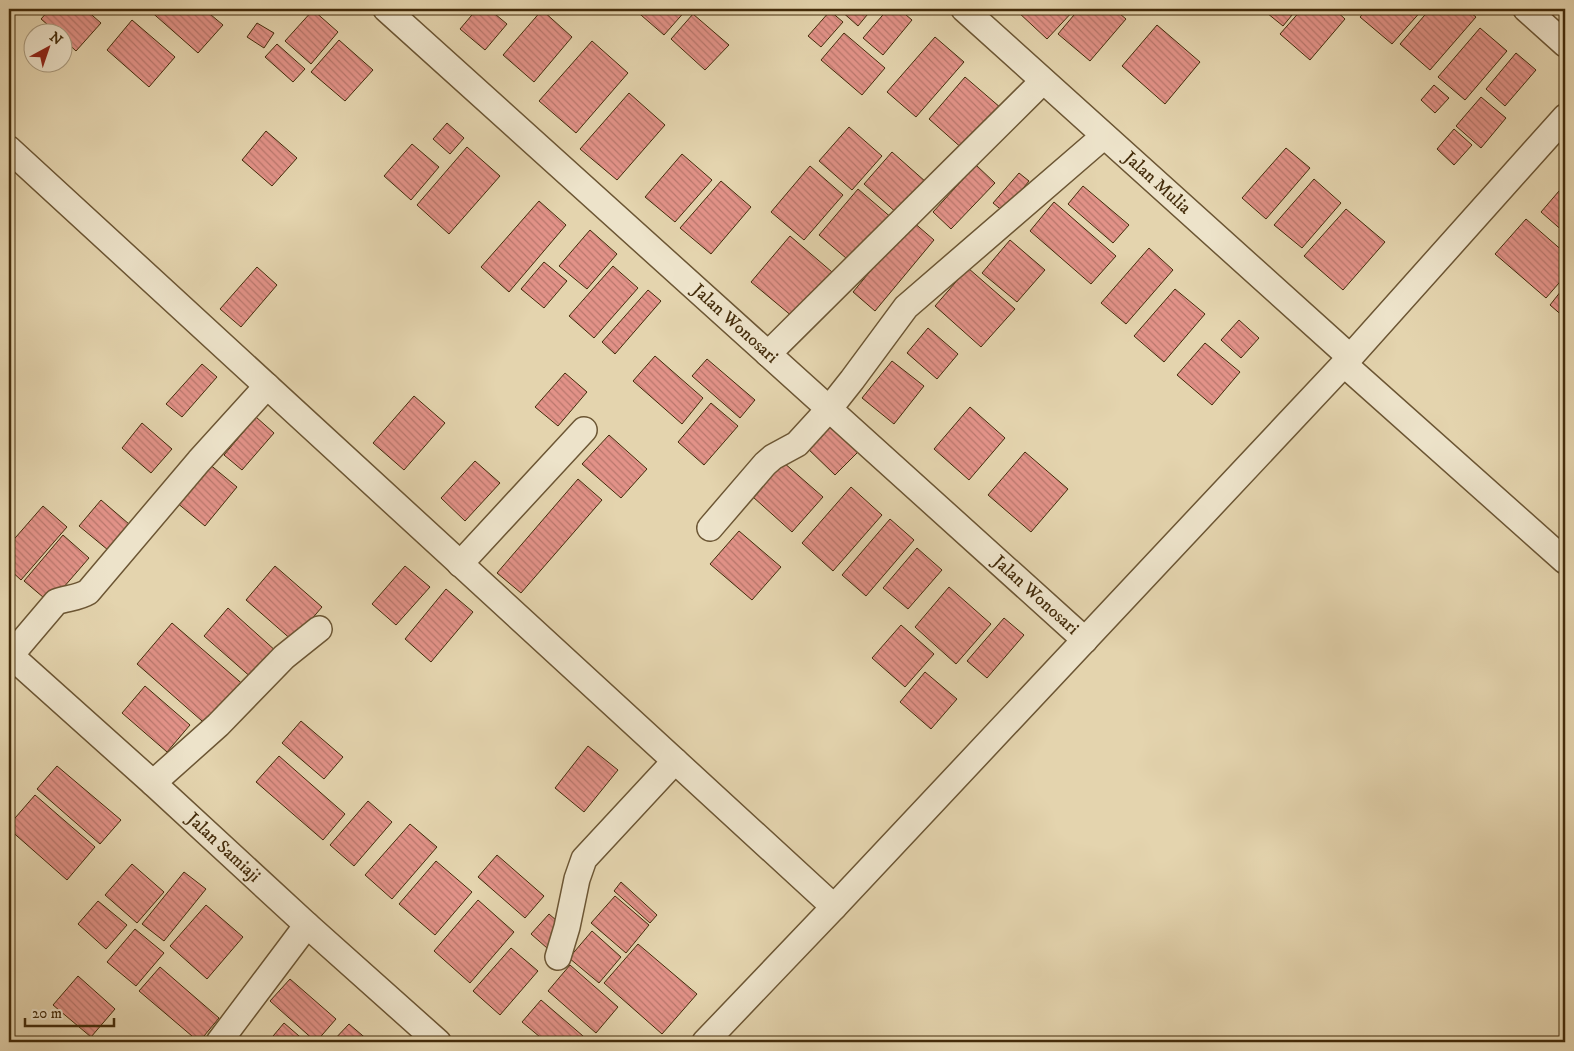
<svg xmlns="http://www.w3.org/2000/svg" width="1574" height="1051" font-family="'IM FELL DW Pica',serif">
<style>
.building{fill:url(#building-back-hatch);stroke:#442c0b}
.lines{fill:none;stroke-linecap:round;stroke-linejoin:round}
.street-casing{stroke:#6c5634;stroke-width:28}
.street{stroke:#ede3ca;stroke-width:25}
.labels{text-anchor:middle;dominant-baseline:central;stroke-width:4;stroke-linejoin:round;paint-order:stroke}
.street-label{font-size:18px;fill:#442c0b;stroke:#ede3ca}
</style>
<defs>
<pattern id="building-back-hatch" width="6" height="6" patternUnits="userSpaceOnUse" patternTransform="scale(1.25)"><rect width="6" height="6" fill="#e29288"/><path d="M-1 5l2 2M0 0l6 6M5-1l2 2" fill="none" stroke="#b9776d"/></pattern>
</defs>
<rect width="100%" height="100%" fill="#e4d4ae"/>
<filter id="stains"><feTurbulence type="fractalNoise" baseFrequency=".004" numOctaves="4"/><feColorMatrix values="0 0 0 0 .2 0 0 0 0 .09 0 0 0 0 .02 0 0 0 .5 -.17"/></filter>
<radialGradient id="worn" r=".72"><stop offset=".6" stop-color="#630" stop-opacity="0"/><stop offset="1" stop-color="#630" stop-opacity=".3"/></radialGradient>
<!-- building -->
<g class="building">
<path d="M50,9H85L101,23L76,51L62,38V32H56L41,19Z"/>
<path d="M148,9H204L223,25L198,53Z"/>
<path d="M477,9H489L507,24L485,50L460,29Z"/>
<path d="M634,9H687L664,35Z"/>
<path d="M841,9H872L858,26L840,10Z"/>
<path d="M888,9H899L912,20L883,55L863,38Z"/>
<path d="M1020,9H1075L1047,39L1018,12Z"/>
<path d="M1079,9H1114L1126,19L1090,61L1058,34Z"/>
<path d="M1262,9H1297L1283,26Z"/>
<path d="M1302,9H1334L1345,19L1310,60L1280,34Z"/>
<path d="M1367,9H1423L1392,44L1360,17Z"/>
<path d="M1430,9H1466L1476,17L1430,70L1400,44Z"/>
<path d="M313,10L338,32L311,64L285,41Z"/>
<path d="M542,10L572,37L534,82L503,55Z"/>
<path d="M830,11L843,22L821,47L808,36Z"/>
<path d="M693,14L729,45L705,70L671,39Z"/>
<path d="M132,20L175,57L149,87L107,50Z"/>
<path d="M257,23L274,33L264,48L247,37Z"/>
<path d="M1157,25L1200,62L1165,104L1122,66Z"/>
<path d="M1480,28L1507,51L1465,100L1438,77Z"/>
<path d="M844,33L885,68L862,95L821,60Z"/>
<path d="M935,37L964,62L916,117L887,92Z"/>
<path d="M339,40L373,70L345,101L311,72Z"/>
<path d="M592,41L628,73L576,133L539,101Z"/>
<path d="M277,44L305,69L293,82L265,57Z"/>
<path d="M1516,53L1536,70L1505,106L1486,89Z"/>
<path d="M965,77L1001,108L964,150L929,119Z"/>
<path d="M1434,85L1449,98L1435,113L1421,100Z"/>
<path d="M629,93L665,125L617,180L580,149Z"/>
<path d="M1481,97L1506,118L1481,148L1456,126Z"/>
<path d="M447,123L464,138L450,154L433,139Z"/>
<path d="M849,127L882,156L852,190L819,161Z"/>
<path d="M1454,129L1472,145L1454,165L1437,149Z"/>
<path d="M266,131L297,158L272,186L242,160Z"/>
<path d="M412,144L439,167L411,200L384,176Z"/>
<path d="M467,147L500,176L449,234L417,205Z"/>
<path d="M1286,148L1310,168L1266,219L1242,198Z"/>
<path d="M892,152L926,182L898,214L864,184Z"/>
<path d="M682,154L712,180L675,222L645,197Z"/>
<path d="M976,165L995,183L951,229L933,212Z"/>
<path d="M810,166L843,195L804,240L771,212Z"/>
<path d="M1019,173L1029,181L1004,212L993,203Z"/>
<path d="M1314,179L1341,203L1302,248L1274,225Z"/>
<path d="M721,181L751,207L711,254L680,228Z"/>
<path d="M1565,184V233L1541,212Z"/>
<path d="M1083,186L1129,225L1113,243L1068,204Z"/>
<path d="M858,189L893,219L853,264L819,235Z"/>
<path d="M539,201L566,225L509,292L481,267Z"/>
<path d="M1054,202L1116,256L1091,284L1030,231Z"/>
<path d="M1346,209L1385,242L1343,290L1304,256Z"/>
<path d="M1526,219L1565,253V276L1546,298L1495,254Z"/>
<path d="M912,221L934,240L875,311L853,292Z"/>
<path d="M590,230L617,254L587,289L559,266Z"/>
<path d="M790,236L832,272L793,317L751,282Z"/>
<path d="M1010,240L1045,270L1017,302L982,273Z"/>
<path d="M1149,248L1173,270L1126,324L1101,303Z"/>
<path d="M544,262L567,281L544,308L521,289Z"/>
<path d="M613,266L638,288L594,338L569,316Z"/>
<path d="M257,267L277,285L241,327L220,309Z"/>
<path d="M968,268L1015,309L981,347L935,306Z"/>
<path d="M1565,286V318L1550,305Z"/>
<path d="M1175,289L1205,314L1164,362L1134,336Z"/>
<path d="M648,290L661,301L615,354L602,342Z"/>
<path d="M1239,320L1259,338L1241,358L1221,340Z"/>
<path d="M928,328L958,354L937,379L907,353Z"/>
<path d="M1205,343L1240,372L1212,405L1177,375Z"/>
<path d="M655,356L703,398L682,424L633,381Z"/>
<path d="M707,359L755,400L740,418L692,376Z"/>
<path d="M892,361L924,386L894,424L862,398Z"/>
<path d="M202,364L217,377L182,417L166,404Z"/>
<path d="M565,373L587,392L558,426L535,407Z"/>
<path d="M414,396L445,423L404,470L373,443Z"/>
<path d="M711,403L738,426L704,465L678,442Z"/>
<path d="M970,407L1005,438L969,480L934,449Z"/>
<path d="M256,417L274,433L242,470L224,455Z"/>
<path d="M831,420L861,449L835,475L805,446Z"/>
<path d="M142,423L172,449L151,473L122,448Z"/>
<path d="M609,435L647,469L621,498L582,464Z"/>
<path d="M1025,452L1068,489L1031,532L988,495Z"/>
<path d="M475,461L500,483L465,521L441,498Z"/>
<path d="M783,462L823,497L792,532L753,497Z"/>
<path d="M208,463L237,487L205,526L176,502Z"/>
<path d="M578,479L602,500L521,593L497,573Z"/>
<path d="M851,487L882,515L833,571L802,543Z"/>
<path d="M101,500L136,530L114,555L79,526Z"/>
<path d="M43,506L67,527L21,580L9,569V545Z"/>
<path d="M890,519L914,540L866,596L842,575Z"/>
<path d="M739,531L781,567L752,600L710,564Z"/>
<path d="M63,535L89,558L50,603L24,581Z"/>
<path d="M917,548L942,570L908,609L883,588Z"/>
<path d="M275,566L322,607L293,641L246,600Z"/>
<path d="M405,566L430,587L396,625L372,604Z"/>
<path d="M949,587L991,624L956,664L915,627Z"/>
<path d="M446,589L473,612L431,662L405,639Z"/>
<path d="M228,608L277,652L253,679L204,636Z"/>
<path d="M1004,618L1024,635L987,678L967,661Z"/>
<path d="M172,623L246,687L210,728L137,664Z"/>
<path d="M901,625L934,654L905,687L872,658Z"/>
<path d="M925,672L957,699L931,729L900,702Z"/>
<path d="M145,686L190,725L167,752L122,713Z"/>
<path d="M301,721L343,757L324,779L282,743Z"/>
<path d="M588,746L618,770L584,812L555,788Z"/>
<path d="M279,756L345,814L323,840L256,782Z"/>
<path d="M57,766L121,820L100,844L37,789Z"/>
<path d="M35,795L95,847L67,880L9,829V825Z"/>
<path d="M368,801L392,822L354,866L330,845Z"/>
<path d="M410,824L437,847L392,899L365,875Z"/>
<path d="M497,855L544,896L525,918L478,877Z"/>
<path d="M436,861L472,892L435,935L399,904Z"/>
<path d="M132,864L164,892L137,923L105,895Z"/>
<path d="M184,872L206,889L164,941L142,924Z"/>
<path d="M621,882L657,915L650,923L614,891Z"/>
<path d="M615,896L649,925L626,953L591,923Z"/>
<path d="M478,900L514,932L470,983L434,951Z"/>
<path d="M98,901L127,925L106,949L78,924Z"/>
<path d="M206,905L243,937L207,979L170,946Z"/>
<path d="M549,914L564,927L547,948L531,934Z"/>
<path d="M135,929L164,953L136,986L107,962Z"/>
<path d="M592,931L621,957L599,983L569,958Z"/>
<path d="M638,944L697,994L662,1034L604,983Z"/>
<path d="M511,948L538,971L500,1015L473,991Z"/>
<path d="M570,965L618,1007L596,1033L548,991Z"/>
<path d="M160,967L219,1018L199,1042L139,991Z"/>
<path d="M78,976L115,1009L91,1037L53,1005Z"/>
<path d="M290,979L336,1019L316,1042L270,1001Z"/>
<path d="M541,1000L590,1042H546L522,1022Z"/>
<path d="M284,1023L306,1042H268Z"/>
<path d="M349,1024L369,1041L368,1042H332Z"/>
</g>
<g class="lines">
<defs>
<g id="street">
<path id="s1" d="M386,9L1085,640"/>
<path id="s2" d="M964,9L1350,357"/>
<path d="M1526,9L1565,44"/>
<path d="M9,149L834,907"/>
<path d="M768,354L1043,81"/>
<path d="M1344,364L1565,561"/>
<path d="M710,528L765,464L773,457L797,444L829,409L852,380L906,307L1104,136"/>
<path d="M460,564L584,430"/>
<path id="s3" d="M9,654L153,783L307,925L438,1042"/>
<path d="M11,655L56,602C67,598 78,598 88,592L199,461L267,386"/>
<path d="M153,783L218,725L284,657L319,629"/>
<path d="M558,957L567,927L577,879L584,859L675,761"/>
<path d="M219,1042L307,925"/>
<path d="M705,1042L834,907L1344,364L1565,117"/>
</g>
</defs>
<!-- street casing -->
<use href="#street" class="street-casing"/>
<!-- street -->
<use href="#street" class="street"/>
</g>
<g class="labels">
<!-- street labels -->
<g class="street-label">
<text stroke="none"><textPath href="#s2" startOffset="260">Jalan Mulia</textPath></text>
<text stroke="none"><textPath href="#s1" startOffset="470">Jalan Wonosari</textPath></text>
<text stroke="none"><textPath href="#s1" startOffset="875">Jalan Wonosari</textPath></text>
<text stroke="none"><textPath href="#s3" startOffset="289">Jalan Samiaji</textPath></text>
</g>
</g>
<!-- margin -->
<rect width="1574" height="1051" fill="none" stroke="#e4d4ae" stroke-width="30"/>
<rect x="10" y="10" width="1554" height="1031" fill="none" stroke="#442c0b" stroke-width="2.5"/>
<rect x="15" y="15" width="1544" height="1021" fill="none" stroke="#442c0b"/>
<!-- north arrow -->
<g transform="translate(48 48) rotate(40)"><circle r="24" fill="#ede3ca" stroke="#a99a7e"/>
<path d="M0-4L9 19L0 12L-9 19Z" fill="#8f2418"/>
<text y="-8" font-size="14" font-weight="bold" text-anchor="middle" fill="#442c0b">N</text>
</g>
<!-- scale -->
<path d="M25 1018v8h89v-8" fill="none" stroke="#442c0b" stroke-width="2.5"/>
<text x="32" y="1018" font-size="15" fill="#442c0b" stroke="#ede3ca" stroke-width="4" paint-order="stroke">20 m</text>
<rect width="100%" height="100%" filter="url(#stains)"/>
<rect width="100%" height="100%" fill="url(#worn)"/>
</svg>
